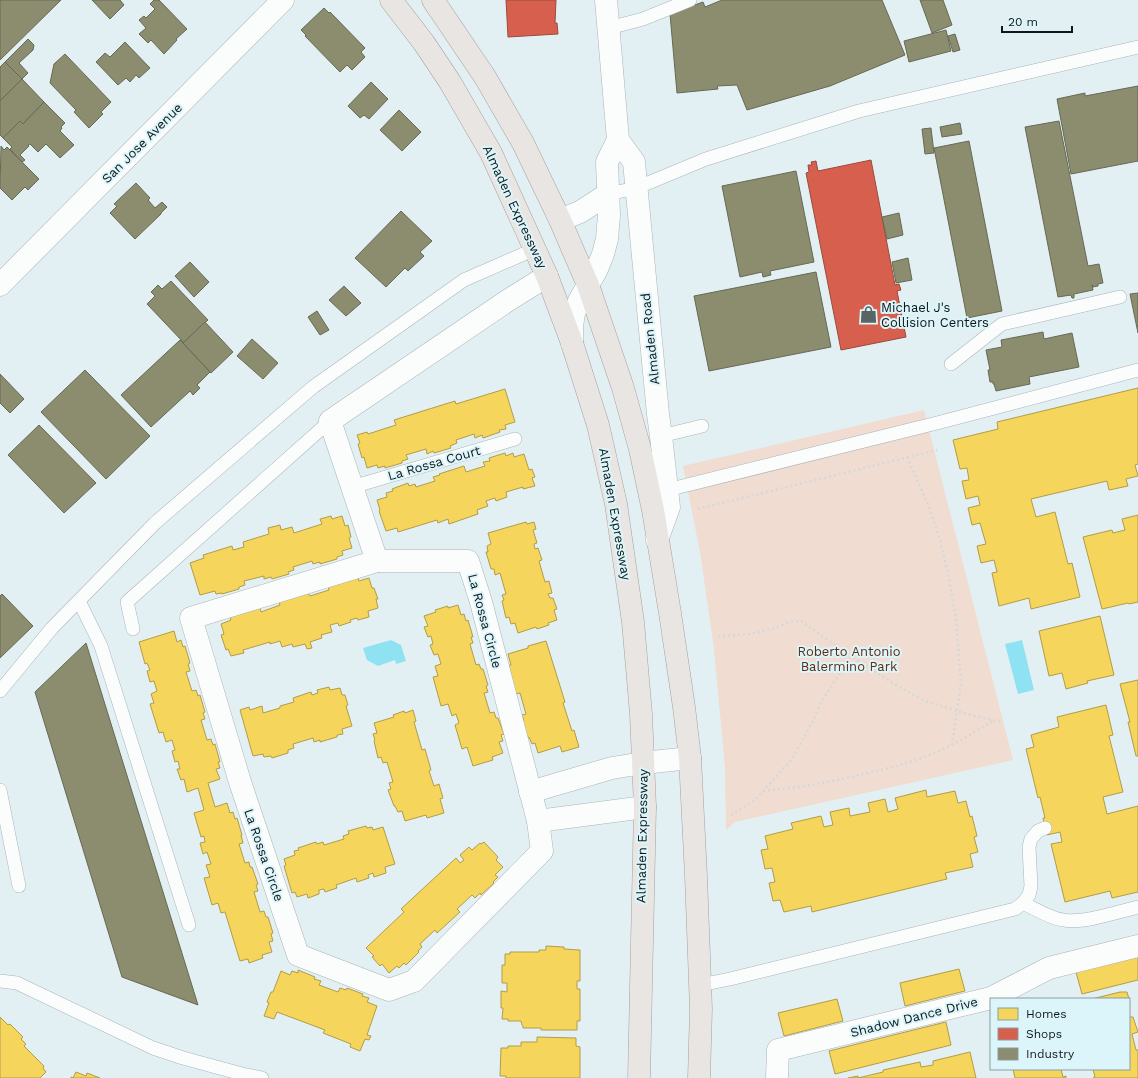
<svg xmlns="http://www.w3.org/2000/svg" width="1138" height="1078" font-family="'Work Sans',sans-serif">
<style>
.green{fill:#f0dcd1}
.water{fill:#8ee2f1}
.homes{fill:#f6d55c;stroke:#b19c48}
.shops{fill:#d6604d;stroke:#9a4a3d}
.industry{fill:#8c8c6e;stroke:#666954}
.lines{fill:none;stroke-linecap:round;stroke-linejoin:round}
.lane-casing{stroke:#aab4b6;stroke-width:14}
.street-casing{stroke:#aab4b6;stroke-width:23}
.secondary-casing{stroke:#aab4b6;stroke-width:23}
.primary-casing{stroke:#a5a19e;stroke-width:23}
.path{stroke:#d5d8d9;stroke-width:2.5;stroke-dasharray:2 3;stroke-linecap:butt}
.lane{stroke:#fbfdfd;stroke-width:13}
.street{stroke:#fbfdfd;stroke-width:22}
.secondary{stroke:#fbfdfd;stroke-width:22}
.primary{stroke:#e9e5e3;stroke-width:22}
.labels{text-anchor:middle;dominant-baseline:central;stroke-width:4;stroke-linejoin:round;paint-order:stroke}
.street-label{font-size:13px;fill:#0f1819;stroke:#dcf5fa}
.poi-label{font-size:13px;fill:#0f1819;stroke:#dcf5fa;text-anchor:start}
.park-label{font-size:13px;fill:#602d14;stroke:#dcf5fa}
</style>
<rect width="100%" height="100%" fill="#e3f0f3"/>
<!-- green -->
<path class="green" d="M924,410L1013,760L735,822L726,830L725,768L714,649L700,552L683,466Z"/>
<!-- water -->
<g class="water">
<path d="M391,640L401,645L406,661L396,664L395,660L378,666L367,660L363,648Z"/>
<path d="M1022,640L1034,690L1018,694L1005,644Z"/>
</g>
<!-- homes -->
<g class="homes">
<path d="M1138,388V464L1135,465L1138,476L1126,479L1128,486L1109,490L1107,481L1031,499L1036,517L1055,512L1068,564L1072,563L1080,597L1031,609L1029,598L999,606L992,573L997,572L994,560L981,563L977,546L986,544L980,523L972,525L968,508L980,505L978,496L966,499L962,481L969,480L967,468L960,469L953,440L998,429L997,422Z"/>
<path d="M505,389L515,422L505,425L506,429L499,430L500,432L483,438L482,435L475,438L474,434L456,440L457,443L450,446L451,448L434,453L433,451L427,454L426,449L406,455L408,459L402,461V463L385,468V466L378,468L377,465L367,468L364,457L362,458L358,444L360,443L357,435L367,432L368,434L396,425L394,420L455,401L456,404Z"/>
<path d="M505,453L506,456L513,453L514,457L524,454L529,470L532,469L535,477L532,478L535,486L523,489V487L506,492L507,497L496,501L495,498L486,501L488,506L477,510L478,514L449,524L448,519L438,523L437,520L398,532L397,528L386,531L379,511L380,510L377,500L387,497L386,493L393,491L392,489L408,483L409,486L415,484L416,487L435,481L433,477L440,475L439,474L464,466L466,472L485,466L483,462L490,461L489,458Z"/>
<path d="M1138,515V602L1129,604L1128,603L1102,609L1083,537L1112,530L1113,533L1125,530L1122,519Z"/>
<path d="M331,516L332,519L342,516L345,526L348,525L351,537L349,538L352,548L342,551L343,555L337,557V559L320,564V562L313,564L312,561L293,567L294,570L288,572L289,574L272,579L271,577L264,579V576L244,581L245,585L239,587V589L222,594V593L216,594L215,591L200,595L190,563L204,558L203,555L232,546L233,550L244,547L243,542L269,534L268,528L280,525L281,530L292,527L294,533L322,524L320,519Z"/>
<path d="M526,522L527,524L534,522L536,529L533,530L537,543L534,544L535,549L538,548L542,560L539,561L545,582L549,581L552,593L548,594L550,598H553L557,609L554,610L557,620L548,623L549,625L537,629L536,627L518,633L515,623L511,624L509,617L506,618L502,601L504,600L502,595L506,594L500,573L495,575L494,569H491L486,552H488L487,546L491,544L488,533Z"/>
<path d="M358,577L359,581L369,578L372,588H374L378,599H376L378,608L368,611L369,617L358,620L357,618L350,620L351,622L339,626L338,623L330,625L332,632L321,635L322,638L310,642L312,648L307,649L305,644L293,647L292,644L282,647L280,641L270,644V642L243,650L244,653L231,656L228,649L226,650L221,635L224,634L221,624L231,620L230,617L260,608L261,612L280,605L279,602L308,593L310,596L329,590L328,587Z"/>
<path d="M458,605L461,615L464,614L466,621L468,620L473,637H471L473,643L470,644L476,665L479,664L481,669H483L488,685L486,686L488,692L484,693L490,713L494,712L496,718H498L504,734L501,735L503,741L499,742L503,753L492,757L493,760L473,766L467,747L462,749L455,725L459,723L456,714L452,716L448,704L441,706L433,677L438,676L435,666L441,664L438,654L434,655L430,645L433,644L431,636L428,637L424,627L428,626L424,616L436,612L435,610L448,606V608Z"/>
<path d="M1100,616L1114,675L1087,681L1088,683L1066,689L1062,673L1049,676L1039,631Z"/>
<path d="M174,631L177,642L181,640L183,647L185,646L190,663L188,664L190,671L186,672L192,691L196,690L198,696L200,695L205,712L203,713L205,719L201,720L207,740L211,739L213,745L215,744L220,762H218L220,768L216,769L220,779L208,783L215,807L227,803L230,813L233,812L235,819L237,818L242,835H241L243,843L239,844L245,863L249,862L250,867H252L258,884L256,885L258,891L254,892L260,912L264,911L266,917H268L273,933L271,934L273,941L269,942L272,952L262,955L263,958L249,963L248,959L240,961L225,912L221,913L218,903L212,905L204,878L210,877L206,865L211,864L207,852L203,854L200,843L205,842L204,836L201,837L194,813L204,810L198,788L187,792L184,779L181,780L177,769H180L178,761L175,762L172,751L175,750L172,740L166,742L163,732L159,733L150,704L154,703L151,694L157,691L154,681L150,682L147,671L150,670L147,663L145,664L139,642Z"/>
<path d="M546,641L565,702L563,703L572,731L574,730L579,747L562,752L560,746L538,753L535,743L532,744L529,737L527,738L522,722L524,721L522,715L526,714L520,693L516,694L507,666L511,665L508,654L528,648V646Z"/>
<path d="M1138,680V756H1136L1128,722H1130L1120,684Z"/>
<path d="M329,687L330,690L340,688L342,695H345L348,705L346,706L352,726L342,729L343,734L337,735V737L320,742V740L314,742L313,738L293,744L294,748L288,750V753L272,758L271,756L264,757L263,754L253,756L240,710L249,707L250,710L262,706L263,713L280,708V706L294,702L293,698L311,692L312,695L318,693L317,690Z"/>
<path d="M1106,705L1113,735L1109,736L1123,792L1103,797L1107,814L1138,806V892L1112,898L1110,891L1065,902L1051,844L1062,842L1060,832L1047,835L1043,818H1045L1040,797L1038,798L1026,749L1034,747L1031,735L1059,727L1057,717Z"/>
<path d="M413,710L416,721L414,722L422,750L425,749L431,770L429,771L434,786L439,784L443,798L440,799L444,813L427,818L426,815L405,821L402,811L398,812L395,806H394L388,790L391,789L389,783L393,782L387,762L383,763L381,757L378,758L374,741L375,740L373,734L377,733L374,723L394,717L393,715L404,711L405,713Z"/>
<path d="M926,790L927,797L955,791L958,803L966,801L970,817L972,816L977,836L974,837L978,852L970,854L973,867L945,873L947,879L812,912L811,906L784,912L780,900L773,901L769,883L775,882L772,868L765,869L761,850L768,849L765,836L793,829L791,823L821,816L824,827L833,825L830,812L849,808L850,816L870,812L868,803L885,799L888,812L898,809L895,798Z"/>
<path d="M366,826L367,828L372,827L373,830L383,827L395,864L385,867L386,873L374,877L373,873L368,875L369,878L357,882L356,878L336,885L337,888L325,892L324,889L319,890V894L308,898L307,894L297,897L295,892L292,893L284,866L286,865L284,859L295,855L294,851L299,850L298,848L316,842L317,844L323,842L324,845L344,839L343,836L349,834L348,831Z"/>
<path d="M484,842L498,857L496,860L503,867L495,875L498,877L493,882L494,883L481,895L480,893L475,898L472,895L457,909L460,912L437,933L435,930L420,944L422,947L418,951L419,952L406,965L404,963L399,968L397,966L389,973L382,964L380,966L372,957L374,956L366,948L404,912L401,909L456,858L460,863L464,860L460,855L469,847L472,850L480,843L481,844Z"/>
<path d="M546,946L564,947V949L580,950V981H577V989H580V1021H577V1030H541V1028H523V1026L522,1025L521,1021H508V1019H502L503,1008H501V991L507,992V983H502V965H505V954H510V952H539V950H546Z"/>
<path d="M1138,957V980L1082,994L1076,972Z"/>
<path d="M959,969L965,991L905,1006L900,983Z"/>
<path d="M298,970L315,977L314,979L321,981L319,985L338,992L340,988L346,990L347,988L363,994L362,996L369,998L367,1002L377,1006L367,1035L371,1036L369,1040L365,1039L360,1051L350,1047L351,1044L323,1033L325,1030L277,1012L274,1019L264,1016L269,1003L267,1002L271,992H273L281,971L290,975L292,971L298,973Z"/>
<path d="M1120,992H1127L1129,999H1092Z"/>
<path d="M837,999L843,1021L784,1036L778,1013Z"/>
<path d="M0,1017L8,1025L10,1024L23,1037L21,1039L26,1044L24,1046L44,1066L43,1068L46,1072L40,1078H0Z"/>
<path d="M1129,1017H1133L1138,1032L1132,1034L1136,1050H1138V1078H1093L1095,1077L1093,1069H1129Z"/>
<path d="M946,1022L951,1045L835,1074L829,1051Z"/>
<path d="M537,1037L576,1038V1046L580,1047V1078H506V1076H500L501,1048H508V1046H521V1042H537Z"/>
<path d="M970,1052L976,1078H848L858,1076V1078L883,1072V1070L920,1062L921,1067L933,1065V1061Z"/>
<path d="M1013,1069H1061L1063,1077L1066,1076V1078H1015Z"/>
<path d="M76,1072L86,1076L87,1073L100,1078H71V1077L73,1078Z"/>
</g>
<!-- shops -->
<g class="shops">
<path d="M506,0H556L555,23H557L558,34L508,37Z"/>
<path d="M871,160L895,285L899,284L901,290L897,291L906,337L841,350L806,173L809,172L808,165H812L811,162L816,161L818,171Z"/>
</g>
<!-- industry -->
<g class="industry">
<path d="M0,0H61L0,60Z"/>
<path d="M92,0H120L124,5L110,19Z"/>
<path d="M154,0H159L187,29L176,39L177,40L164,54L151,40L148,43L139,34L146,28L139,20L144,16L146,18L155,9L150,4Z"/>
<path d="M722,0H882L905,55L830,86L747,110L737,85L717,86L718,89L677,93L670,14L703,2L705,7Z"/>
<path d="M920,0H943L952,25L932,33Z"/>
<path d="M324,8L329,13L330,12L365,48L361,52L365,57L352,70L347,65L340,72L305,36L306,35L301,30Z"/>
<path d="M946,30L951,51L909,62L904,41Z"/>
<path d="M955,34L960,50L953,52L948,36Z"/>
<path d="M28,39L34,45L33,50L19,63L28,73L22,79L5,62Z"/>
<path d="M125,42L150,68L139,78L136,75L130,82L126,78L118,85L96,62L105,53L110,57Z"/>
<path d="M65,54L111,102L101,112L103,114L89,128L74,112L76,110L50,83L54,64Z"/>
<path d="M5,62L22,79L0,101V67Z"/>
<path d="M22,79L44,102L23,124L20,121L3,138L0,135V101Z"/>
<path d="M371,82L388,99L369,119L364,115L360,118L348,106Z"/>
<path d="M1138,86V161L1071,174L1057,99L1085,93V96Z"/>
<path d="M44,102L65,123L61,127L62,128L60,131L74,145L60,158L46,144L38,152L30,144L28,145L29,146L20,155L25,160L22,162L10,149L12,147L3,138L20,121L23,124Z"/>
<path d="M399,110L421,132L402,151L380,130Z"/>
<path d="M1059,121L1088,266L1099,264L1103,283L1098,284V286L1093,287L1092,285L1093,290L1074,294V298H1072L1071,295L1058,297L1025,127Z"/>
<path d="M960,123L962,134L942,137L940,127Z"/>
<path d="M931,128L934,153L925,154L922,129Z"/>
<path d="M969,141L1002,311L967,318L934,148Z"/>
<path d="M1,146L4,150L7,147L39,179L28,190L25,187L12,200L0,188Z"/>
<path d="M796,171L814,262L770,271L771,275L763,277L762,272L740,277L722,186Z"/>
<path d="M136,183L150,198L148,200L155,208L162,202L167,207L161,213V214L135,239L110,213L117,206L114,204Z"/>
<path d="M401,211L432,241L420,252L424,256L408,271L405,268L386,287L355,258Z"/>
<path d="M899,213L903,235L887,239L882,217Z"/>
<path d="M908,258L912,280L896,283L892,262Z"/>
<path d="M190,262L209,282L194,297L175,276Z"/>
<path d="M816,272L831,347L709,371L694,296Z"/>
<path d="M171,281L208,320L184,343L147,304L155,296L151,292L158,285L162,289Z"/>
<path d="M344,286L361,303L346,316L329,300Z"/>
<path d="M1138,293V333L1130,294Z"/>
<path d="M317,311L329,330L320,335L308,317Z"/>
<path d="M205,322L233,352L211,373L183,343Z"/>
<path d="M1043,332L1044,339L1072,333L1079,367L1029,377L1030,384L996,391L994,384H993V382H990L988,370H990L986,350L1002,347L1001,340Z"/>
<path d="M252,339L278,363L263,379L237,356Z"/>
<path d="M180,340L210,372L197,385L200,388L193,395L190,391L151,427L121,395Z"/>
<path d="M85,370L150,436L106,479L41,412Z"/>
<path d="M0,374L24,399L10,413L0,403Z"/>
<path d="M39,425L96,483L64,513L8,455Z"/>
<path d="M2,594L33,626L0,658V596Z"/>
<path d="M86,643L198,1005L122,977L35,692Z"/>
</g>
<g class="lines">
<defs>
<g id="lane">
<path d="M609,28L643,19L690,0"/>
<path d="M608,194L636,188L706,159L859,111L1138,47"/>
<path d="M951,364L1002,324L1120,297"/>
<path d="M661,436L702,426"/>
<path d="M352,487L515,439"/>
<path d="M667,490L941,422L1138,370"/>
<path d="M79,601L101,646L189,925"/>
<path d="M133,629L127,602L330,421"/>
<path d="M0,691L52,628L155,523L313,387L464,280L535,249"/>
<path d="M0,790L19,886"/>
<path d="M1023,903C1036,909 1049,918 1063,920C1083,924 1117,912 1138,907"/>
<path d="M0,981L17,983L153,1048L183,1058L242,1074L262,1078"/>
<path d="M700,985L730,979L1015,909L1023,903L1029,895L1031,886L1029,847L1031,839L1038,831L1045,828"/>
</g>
<g id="street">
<path d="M0,285L283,0"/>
<path d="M377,561H468L481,602L529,786L538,821L542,851L414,981L389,990L298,955L240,782L191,618Z"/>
<path d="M377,561L330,421L507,301L547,276"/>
<path d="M530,792L612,768L643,763L690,758"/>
<path d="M538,821L645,807"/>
<path d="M777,1078L778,1050L991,998L1049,968L1138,946"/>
</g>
<g id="secondary">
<path d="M606,0L618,140L634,162L658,414L661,436L669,507L657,540"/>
<path d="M560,220L580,212L608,194"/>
<path d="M572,343V326L574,313L579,301L597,269L603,254L607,239L609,215L607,162L618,140"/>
</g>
<g id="primary">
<path d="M391,0L424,43L450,82L491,153L547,276L572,343L598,425L616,504L633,622L641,714L645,807L639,1078"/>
<path d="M433,0L485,77L523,143L560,220L588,285L623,388L640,449L653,510L670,613L684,707L690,758L696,876L701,1009L699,1078"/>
</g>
</defs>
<!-- lane casing -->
<use href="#lane" class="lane-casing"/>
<!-- street casing -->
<use href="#street" class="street-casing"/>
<!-- secondary casing -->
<use href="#secondary" class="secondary-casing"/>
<!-- primary casing -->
<use href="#primary" class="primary-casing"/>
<!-- path -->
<g class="path">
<path d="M907,457L929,507L940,540L948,574L956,618L961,683L952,745"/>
<path d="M698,509L937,450"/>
<path d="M718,636L750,634L775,628L789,622L801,621L851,656"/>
<path d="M763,791C796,788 827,783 859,775C891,768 922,760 951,745C966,738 979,729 993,721"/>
<path d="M731,815L756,799L792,759L814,719L820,704L851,656L896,685L925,701L974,716L1003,722"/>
</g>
<!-- lane -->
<use href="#lane" class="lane"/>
<!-- street -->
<use href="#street" class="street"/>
<!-- secondary -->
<use href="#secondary" class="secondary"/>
<!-- primary -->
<use href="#primary" class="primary"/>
</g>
<!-- icons -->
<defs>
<symbol id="shop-bare" viewBox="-9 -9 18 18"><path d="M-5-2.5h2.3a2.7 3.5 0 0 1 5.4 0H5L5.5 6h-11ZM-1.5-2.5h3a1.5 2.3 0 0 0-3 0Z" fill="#596465" stroke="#dcf5fa" stroke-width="2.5" paint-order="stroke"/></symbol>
</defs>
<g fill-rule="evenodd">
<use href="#shop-bare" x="856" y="302" width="25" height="25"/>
</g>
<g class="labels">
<!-- street labels -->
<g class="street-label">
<text transform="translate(142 143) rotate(-45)">San Jose Avenue</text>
<text transform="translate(515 207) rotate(65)">Almaden Expressway</text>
<text transform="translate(650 339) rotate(-96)">Almaden Road</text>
<text transform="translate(434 463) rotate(-16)">La Rossa Court</text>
<text transform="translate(615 514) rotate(80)">Almaden Expressway</text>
<text transform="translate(485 621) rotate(75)">La Rossa Circle</text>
<text transform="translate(642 836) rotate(-89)">Almaden Expressway</text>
<text transform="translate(264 855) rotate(71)">La Rossa Circle</text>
<text transform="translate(914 1017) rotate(-14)">Shadow Dance Drive</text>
</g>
<!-- poi labels -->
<g class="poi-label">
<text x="881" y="307">Michael J's<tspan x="881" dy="15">Collision Centers</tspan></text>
</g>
<!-- park labels -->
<g class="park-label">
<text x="849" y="651">Roberto Antonio<tspan x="849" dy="15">Balermino Park</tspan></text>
</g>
</g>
<!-- legend -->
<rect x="990" y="998" width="140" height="72" fill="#dcf5fa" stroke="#8a9da0"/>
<rect x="998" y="1008" width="20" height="12" fill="#f6d55c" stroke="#8a9da0"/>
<text x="1026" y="1018" font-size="12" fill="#0f1819">Homes</text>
<rect x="998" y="1028" width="20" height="12" fill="#d6604d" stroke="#8a9da0"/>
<text x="1026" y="1038" font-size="12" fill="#0f1819">Shops</text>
<rect x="998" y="1048" width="20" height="12" fill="#8c8c6e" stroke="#8a9da0"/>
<text x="1026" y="1058" font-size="12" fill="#0f1819">Industry</text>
<!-- scale -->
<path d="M1002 26v6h70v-6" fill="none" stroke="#0f1819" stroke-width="2"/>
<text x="1008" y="26" font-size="12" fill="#0f1819" stroke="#dcf5fa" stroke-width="3" paint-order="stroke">20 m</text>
</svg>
